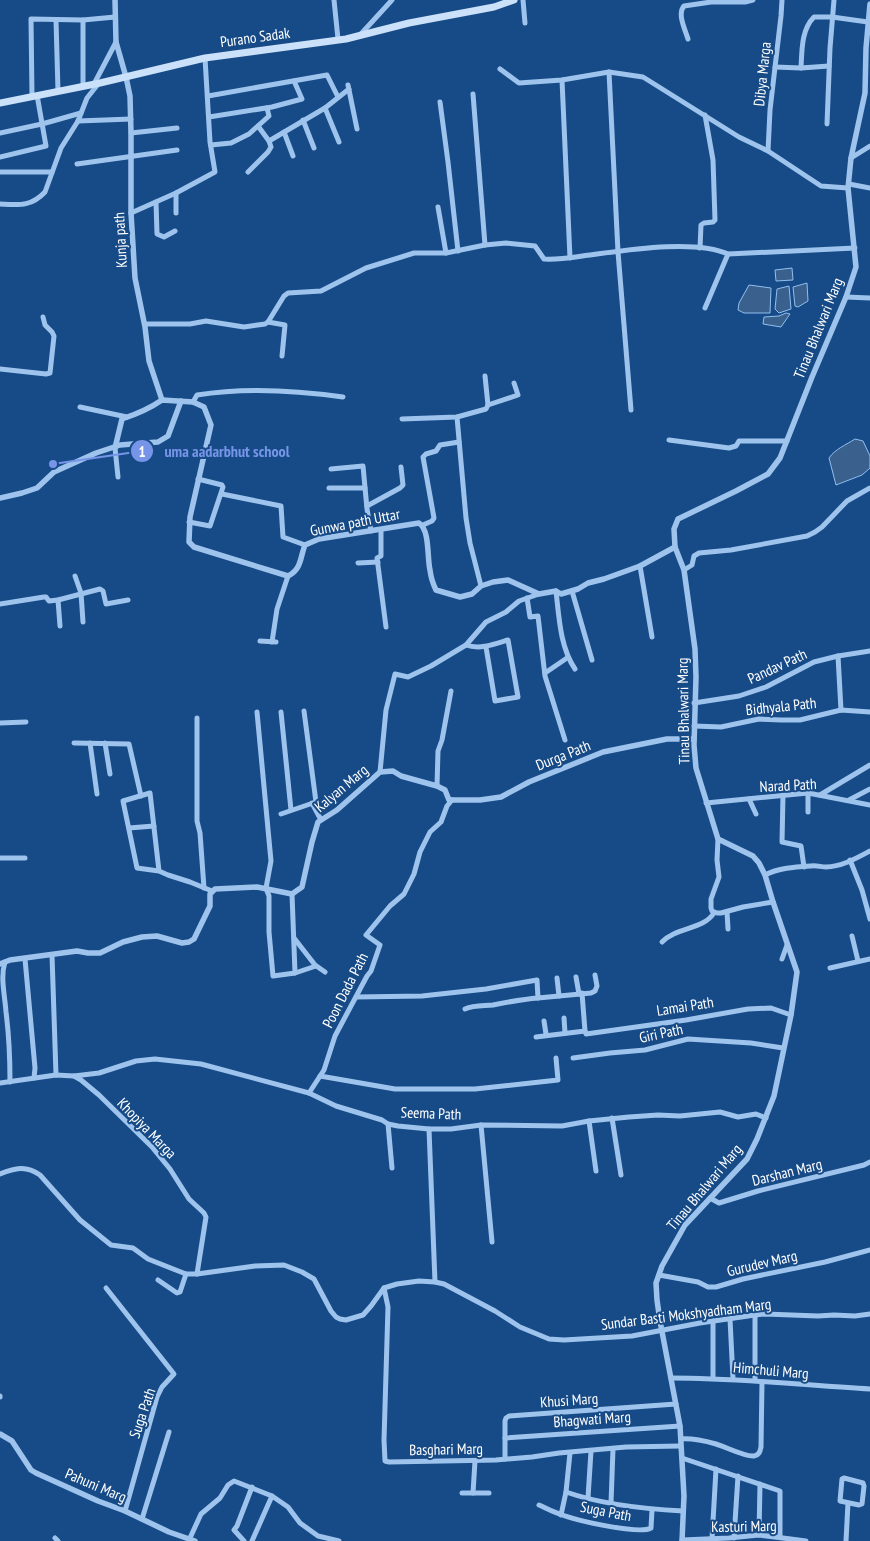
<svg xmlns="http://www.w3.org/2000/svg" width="870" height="1541" font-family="'PT Sans Narrow',sans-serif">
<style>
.water{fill:#3a618d;stroke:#90bff0}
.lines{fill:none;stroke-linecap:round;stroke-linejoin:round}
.minor{stroke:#9ec4ed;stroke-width:5}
.tertiary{stroke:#9ec4ed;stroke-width:5.5}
.secondary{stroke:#cbe0f9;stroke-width:7}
.labels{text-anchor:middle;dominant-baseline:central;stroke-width:4;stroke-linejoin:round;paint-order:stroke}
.street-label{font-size:15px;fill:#fff;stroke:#174b87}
.leader{fill:none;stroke:#7795e8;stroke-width:2}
.callout-dot{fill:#7795e8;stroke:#174b87;stroke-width:2}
.mark-label{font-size:15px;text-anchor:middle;font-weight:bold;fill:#fff}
.callout-label{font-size:16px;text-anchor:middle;font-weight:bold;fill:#7795e8;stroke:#174b87;stroke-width:4;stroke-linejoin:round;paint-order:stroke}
</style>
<rect width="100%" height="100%" fill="#174b87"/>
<!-- water -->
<g class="water">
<path d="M792,268L793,280L776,281L775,270Z"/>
<path d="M807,283L808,301L798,307L795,306L793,287Z"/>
<path d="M749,285L771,288L770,313H744L738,310L739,303Z"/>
<path d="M789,286L791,309L779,313L775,309L777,289Z"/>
<path d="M786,313L790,314L781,327L763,324L764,317L779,316Z"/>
<path d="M855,439L863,441L870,456V468L862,475L836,485L829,458C835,449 846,445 855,439Z"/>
</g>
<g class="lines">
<!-- minor -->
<g class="minor">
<path d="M334,0L338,39"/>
<path d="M523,0L525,23"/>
<path d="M56,20L58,91"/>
<path d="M360,35L392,0"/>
<path d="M688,39C685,29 677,14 684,6L711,2H745L753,0"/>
<path d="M775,67L801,68L829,66"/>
<path d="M801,68C802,51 801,30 814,17H832L868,22"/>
<path d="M500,69L519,83L562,80L609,72L643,77L739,137L768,151L821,186L848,188"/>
<path d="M609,72L618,252L631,410"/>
<path d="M562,80L570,258"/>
<path d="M94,84L116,42"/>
<path d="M348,85L357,129"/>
<path d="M83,86V20"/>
<path d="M473,94L485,245"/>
<path d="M32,96L31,19L83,20L115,17"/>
<path d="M208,96L327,75L338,97"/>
<path d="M440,102L448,162L458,251"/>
<path d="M325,108L339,142"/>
<path d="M209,117L272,107L302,99L294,81"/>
<path d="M303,120L314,148"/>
<path d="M78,121L131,119"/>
<path d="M827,124L830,48L834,0"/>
<path d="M284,132L293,156"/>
<path d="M0,133L42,124L81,113"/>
<path d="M131,133L177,128"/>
<path d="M269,141L325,108L349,89"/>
<path d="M211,145L231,143L249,134L269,116L267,108"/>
<path d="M768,151L770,110L781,16L782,0"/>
<path d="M0,157L46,146L37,95"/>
<path d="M851,158L870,146"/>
<path d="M77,164L177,150"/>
<path d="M0,172H52"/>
<path d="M248,172L268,152L271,147L269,141L258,126"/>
<path d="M849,184L870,188"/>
<path d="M176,193V213"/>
<path d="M156,202L157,234L164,237L175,231"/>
<path d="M0,204C19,205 31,207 45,192L61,148L78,121L87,98L99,83"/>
<path d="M438,207L446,253"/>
<path d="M131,213L176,193L215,172L210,142L205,58"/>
<path d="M700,248L701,225L704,223L713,222L715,220L713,160L705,115"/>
<path d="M846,297L870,298"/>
<path d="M705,308L728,254"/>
<path d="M268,322L285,325L282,356"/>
<path d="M145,324H190L206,321L244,327L265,324L268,322L284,296L288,293L321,291L366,268L414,253H446L485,245L506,243L535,246L544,259C560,260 574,257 590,255C627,250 695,239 728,254L855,248"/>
<path d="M0,369L46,374L50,373L54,336L52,332L45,325L43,317"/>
<path d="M193,402L197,395C246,387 294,390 343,397"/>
<path d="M488,405L518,395L514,383"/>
<path d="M80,407L127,417"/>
<path d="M457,417L466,518L470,543L481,586"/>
<path d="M402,419L457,417L486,409L488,405L485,376"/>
<path d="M669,440L729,448L736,446L739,441H787"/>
<path d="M115,448L118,477"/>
<path d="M331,469L363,466L367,509L371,531"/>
<path d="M329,488H365"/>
<path d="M222,494L281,506L283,537L305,545"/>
<path d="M367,506L400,488L403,485L401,467"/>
<path d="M189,522L210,526L223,487L222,485L198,479"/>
<path d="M423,525L432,521L434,518L423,457L426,454L436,451L440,445L459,442"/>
<path d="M381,530V556L377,558L386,627"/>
<path d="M358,563L378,562"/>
<path d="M640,566L652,637"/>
<path d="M684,570L692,565L694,556L699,553L731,550L807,536L815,532L822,527L847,501L870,488"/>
<path d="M75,576L81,593L83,622"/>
<path d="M556,591C559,617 560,647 575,669"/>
<path d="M572,591L592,660"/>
<path d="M527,598L530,617L538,616L545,676L565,740"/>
<path d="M58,600L60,626"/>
<path d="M0,604L44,597H46L49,601L58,600L100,589L103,591L106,604L128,600"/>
<path d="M260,641L276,642"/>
<path d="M272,642L277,609L288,576"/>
<path d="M466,645C480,650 495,644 508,640L518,697L495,701L486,647"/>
<path d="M838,656L841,710"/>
<path d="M545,673L567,658"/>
<path d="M694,703L739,696L766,687L814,662L838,656L870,651"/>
<path d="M257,712L271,861L266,888L269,896V932L273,976L295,973L292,894"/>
<path d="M281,712L291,810"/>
<path d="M197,718V821L200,833L204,888"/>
<path d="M0,723L26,722"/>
<path d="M694,726L721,727L759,719L781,720H800L841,710L870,712"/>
<path d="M74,743L129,744L141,796"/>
<path d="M90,743L97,794"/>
<path d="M105,743L110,774"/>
<path d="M380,772L386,710L395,674L408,677L431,666L466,645L486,622L506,612L519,601L539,594"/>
<path d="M437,786L438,751L442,740L451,691"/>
<path d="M783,795L782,842L801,846L804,867"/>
<path d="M820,795L870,765"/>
<path d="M749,799L756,814"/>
<path d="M849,800L870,789"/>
<path d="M312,803L321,820"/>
<path d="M706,803L808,793L870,805"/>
<path d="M808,812V793"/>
<path d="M281,814L316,802L304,711"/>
<path d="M129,828L154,826"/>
<path d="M718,839L717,860L719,877L711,899V908L712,911L717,913H721L743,907L773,902"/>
<path d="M0,858H25"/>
<path d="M850,860L862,890L870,919"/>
<path d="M159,871L150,793L123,801L137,868L159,871L168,875L190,882L212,891"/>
<path d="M765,875C778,868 795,867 811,866C816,865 821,867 826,867C841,867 857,858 870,851"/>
<path d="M727,912L728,929"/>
<path d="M852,936L858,961"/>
<path d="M294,938L315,965L325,972"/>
<path d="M662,942C676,927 703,930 714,913"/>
<path d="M52,955L56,1075"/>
<path d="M25,959L35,1068L34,1078"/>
<path d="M782,959L787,945"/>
<path d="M5,962C0,977 5,996 6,1012C9,1035 10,1058 10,1082"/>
<path d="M830,968L870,959"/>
<path d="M295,973L316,966"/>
<path d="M576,977L579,994"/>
<path d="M557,978L559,996"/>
<path d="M356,997L422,996L486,989L537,980L538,998L591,993L595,991L597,986L595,975"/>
<path d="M465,1009C474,1005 483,1006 493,1005C508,1002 523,999 538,998"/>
<path d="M564,1018L565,1033"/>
<path d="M544,1021L546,1034"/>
<path d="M585,1031L586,1034L686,1020L748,1009L771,1008L791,1015"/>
<path d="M536,1037L585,1031L582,993"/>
<path d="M573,1058L610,1053L645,1050L688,1039L751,1043L783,1048"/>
<path d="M74,1076L99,1073L136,1061L155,1059L201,1064L309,1093L336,1106L382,1120L388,1124L398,1126L429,1129H451L481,1125L562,1126L589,1121L629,1117L658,1115L680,1116L720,1112L738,1117L756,1114L766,1118"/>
<path d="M320,1076L395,1089H475L558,1080L556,1058"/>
<path d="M0,1083L56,1075L74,1076L81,1080L99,1095L152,1147L170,1169L189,1199L204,1213L206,1217L197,1274"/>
<path d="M309,1093L324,1070L335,1036L367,976L371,971L380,945L366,935L390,906L404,894L414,874L420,852L430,832L441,822L447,806L452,800"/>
<path d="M612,1118L621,1175"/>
<path d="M589,1121L596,1171"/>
<path d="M388,1124L392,1168"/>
<path d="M481,1125L492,1242"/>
<path d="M429,1129L435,1282"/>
<path d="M0,1174C15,1168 26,1165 40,1175L80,1220L111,1245L133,1248L148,1259L186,1274H197L255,1266L284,1265L302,1272L314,1279L331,1311L336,1317L340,1319L346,1320L363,1315L371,1306L384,1288L397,1284L419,1281L435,1282L444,1284L495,1311L520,1327L549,1339L564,1340L632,1336L700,1323L755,1315L765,1314L818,1316L834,1315L855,1316L870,1314"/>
<path d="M710,1198L719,1203L758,1191L864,1165L870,1162"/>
<path d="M659,1275L698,1282L708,1287H716L743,1279L825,1262L870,1250"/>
<path d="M158,1280L177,1293L180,1292L186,1274"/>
<path d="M106,1288L174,1374L162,1387L157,1397L125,1511"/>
<path d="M384,1288L388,1307L384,1440L385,1461L389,1462L496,1460L532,1457L559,1453L626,1447L680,1446"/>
<path d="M730,1319L733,1379"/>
<path d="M671,1378C737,1378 803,1385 870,1389"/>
<path d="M713,1378V1321"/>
<path d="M755,1380V1315"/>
<path d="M0,1397V1396"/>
<path d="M505,1438L680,1426"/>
<path d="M681,1439C693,1438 705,1441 716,1444C726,1447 745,1457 754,1456C759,1455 760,1452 761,1447L762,1382"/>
<path d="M570,1453L566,1492C603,1505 644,1509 683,1511"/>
<path d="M682,1458L780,1491V1537"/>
<path d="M505,1459V1421L506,1418L509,1416L676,1404"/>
<path d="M844,1478L863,1483L864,1486L862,1504L859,1505L840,1501L842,1479Z"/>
<path d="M462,1493H489"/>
<path d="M473,1493L475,1461"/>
<path d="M588,1498L591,1451"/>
<path d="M611,1503L613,1449"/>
<path d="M539,1505C546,1508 553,1512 560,1514C574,1520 639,1535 651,1528L652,1510"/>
<path d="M561,1515L566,1492"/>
<path d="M142,1519L169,1432"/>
<path d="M759,1535L760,1484"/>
<path d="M55,1538L58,1541"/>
<path d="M190,1538L201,1514L220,1498L228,1485L234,1481L272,1496L288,1507L300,1523L318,1536L339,1541"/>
<path d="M734,1538L738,1476"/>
<path d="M712,1539L716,1469"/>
<path d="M682,1540L729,1538L759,1535L806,1541"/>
<path d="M244,1541L234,1530L237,1526L252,1487"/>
<path d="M252,1541L272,1496"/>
<path d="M846,1541L848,1503"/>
</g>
<!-- tertiary -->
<g class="tertiary">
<path d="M115,0L116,42L126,77L130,96L131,133V213L135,278L145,327L149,361L162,400"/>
<path d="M115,448L122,419C137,414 149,409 162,400L193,402L204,407L211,425L190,517L189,542L194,547L288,576C302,569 300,557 305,545L319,539L419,523C430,530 427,558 430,570C431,578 433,584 436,590L460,597L472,594L481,586L493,582L508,580L539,594L556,591L561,594L578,589L588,583L604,579L640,566L675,547"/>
<path d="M0,498L22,493L37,488L54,472L96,453L120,445L158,442L168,436L181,401"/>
<path d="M0,964L10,960L77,951L88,953H100L123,942L142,937L157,936L182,943L189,942L194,939L210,906V894L215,889L257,887L292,894L302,887L312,842L318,822L337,810L380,772L393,771L401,776L437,786L445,790L449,800H480L501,797L529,782L603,752L667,739H694"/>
<path d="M0,1434L12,1441L31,1470L36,1473L98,1501L125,1511L169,1532L195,1541"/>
<path d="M682,1541L684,1496L680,1426L660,1321L657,1300L656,1283L662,1266L685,1225L747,1159L757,1139L774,1096L791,1015L797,972L773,902L765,875L759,863L753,856L718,839L696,768L694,745L696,677L695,649L684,570L675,547L674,529L678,519L736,491L768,474L780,458L812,377L846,297L856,267L848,188L851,158L865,93L866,48L870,4"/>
</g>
<!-- secondary -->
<path class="secondary" d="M0,103L100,83L205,58L346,39L409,23L494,7L514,0"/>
</g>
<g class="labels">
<!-- street labels -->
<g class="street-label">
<text transform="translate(255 37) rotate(-8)">Purano Sadak</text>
<text transform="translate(762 74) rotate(-84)">Dibya Marga</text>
<text transform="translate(120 240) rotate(-93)">Kunja path</text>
<text transform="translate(818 328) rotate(-68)">Tinau Bhalwari Marg</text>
<text transform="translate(355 522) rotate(-11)">Gunwa path Uttar</text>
<text transform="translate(777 666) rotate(-25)">Pandav Path</text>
<text transform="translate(781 706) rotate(-6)">Bidhyala Path</text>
<text transform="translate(683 711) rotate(-91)">Tinau Bhalwari Marg</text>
<text transform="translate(563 755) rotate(-22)">Durga Path</text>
<text transform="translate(788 785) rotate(-3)">Narad Path</text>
<text transform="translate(341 788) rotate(-40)">Kalyan Marg</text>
<text transform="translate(345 990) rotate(-63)">Poon Dada Path</text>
<text transform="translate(685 1006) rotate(-9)">Lamai Path</text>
<text transform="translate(661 1033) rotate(-12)">Giri Path</text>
<text transform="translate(431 1113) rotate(2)">Seema Path</text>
<text transform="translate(147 1128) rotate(46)">Khopiya Marga</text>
<text transform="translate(787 1172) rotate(-14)">Darshan Marg</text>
<text transform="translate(704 1187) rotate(-50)">Tinau Bhalwari Marg</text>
<text transform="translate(762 1263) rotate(-13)">Gurudev Marg</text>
<text transform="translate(686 1314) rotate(-7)">Sundar Basti Mokshyadham Marg</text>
<text transform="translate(771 1370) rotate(5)">Himchuli Marg</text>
<text transform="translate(569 1400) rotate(-4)">Khusi Marg</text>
<text transform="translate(142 1413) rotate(-71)">Suga Path</text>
<text transform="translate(592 1419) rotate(-4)">Bhagwati Marg</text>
<text transform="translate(446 1449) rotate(-1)">Basghari Marg</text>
<text transform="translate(96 1485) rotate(23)">Pahuni Marg</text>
<text transform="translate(606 1511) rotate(11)">Suga Path</text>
<text transform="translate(744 1526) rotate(-1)">Kasturi Marg</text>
</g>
</g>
<!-- callouts -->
<path class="leader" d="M53 464L142 451"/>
<g class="callout-dot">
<circle cx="53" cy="464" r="5"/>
<circle cx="142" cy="451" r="12"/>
</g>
<g class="mark-label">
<text x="142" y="457">1</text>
</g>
<g class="callout-label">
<text x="227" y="457">uma aadarbhut school</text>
</g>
</svg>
